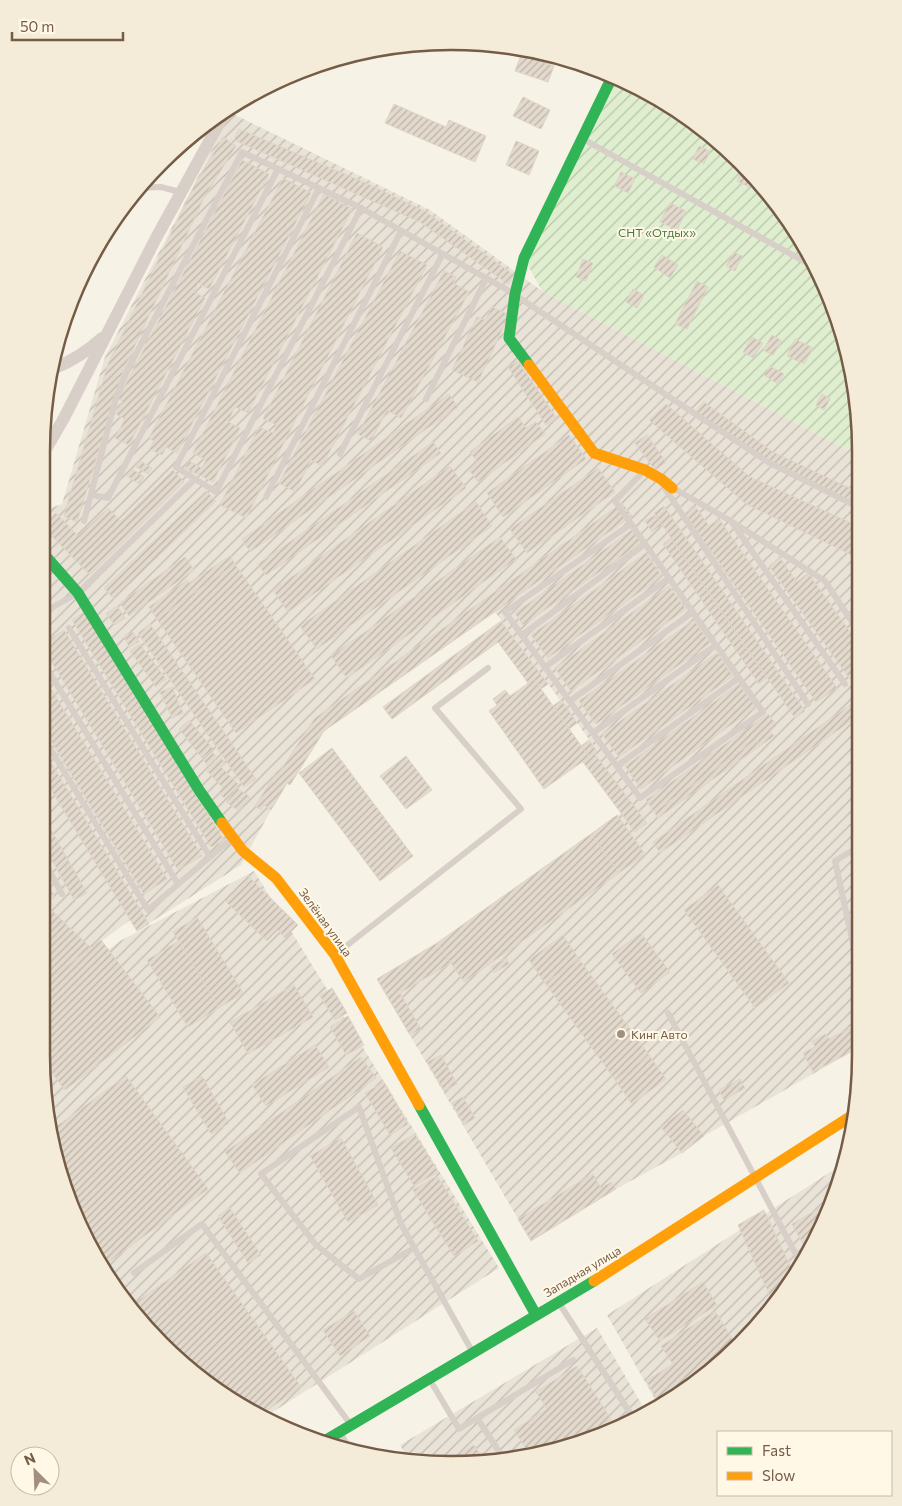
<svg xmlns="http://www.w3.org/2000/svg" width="902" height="1506" font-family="Commissioner,sans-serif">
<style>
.industrial{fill:url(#industrial-furrows)}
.garden{fill:url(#garden-furrows)}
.building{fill:url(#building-hatch);stroke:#dfd5c8}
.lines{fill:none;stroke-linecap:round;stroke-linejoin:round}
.lane{stroke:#d8d0c8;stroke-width:6}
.street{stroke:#d8d0c8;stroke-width:12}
.fast{stroke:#30b455;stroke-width:11}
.slow{stroke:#ff9f0a;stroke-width:11}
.poi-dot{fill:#a2907e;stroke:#fff8e6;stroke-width:2}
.labels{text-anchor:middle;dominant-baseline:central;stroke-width:4;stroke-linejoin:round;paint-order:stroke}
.park-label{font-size:12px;fill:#487b3d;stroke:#fff8e6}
.street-label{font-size:12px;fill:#755c46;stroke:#fff8e6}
.poi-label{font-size:12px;fill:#755c46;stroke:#fff8e6;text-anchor:start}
.rim{fill:none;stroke:#755c46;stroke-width:2.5}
</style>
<defs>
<pattern id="industrial-furrows" width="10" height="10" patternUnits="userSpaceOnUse" patternTransform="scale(1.25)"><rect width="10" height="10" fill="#e9e2d7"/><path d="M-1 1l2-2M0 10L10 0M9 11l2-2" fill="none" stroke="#c1bab0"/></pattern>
<pattern id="garden-furrows" width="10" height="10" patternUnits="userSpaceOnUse" patternTransform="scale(1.25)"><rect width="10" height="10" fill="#deeecf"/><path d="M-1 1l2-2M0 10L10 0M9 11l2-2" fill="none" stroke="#b9c4aa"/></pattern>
<pattern id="building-hatch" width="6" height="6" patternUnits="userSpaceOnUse" patternTransform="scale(1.25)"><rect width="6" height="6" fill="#e3dacd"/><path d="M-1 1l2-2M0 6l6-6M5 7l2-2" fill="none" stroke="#bdb4a8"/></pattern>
</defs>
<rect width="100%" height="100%" fill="#f6f2e6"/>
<!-- industrial -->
<g class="industrial">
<path d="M231,113L430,210L542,291L860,456V1047L704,1136L682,1153L616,1189L531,1241L377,979L437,943L621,813L646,823L594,753L597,750L495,612L324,731L290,785L287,784L271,810L241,865L137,931L130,920L41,986L42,511L62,504L105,357Z"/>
<path d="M254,871L499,1268L268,1415L202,1380L126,1304L63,1186L41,1055V1000L120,941Z"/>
<path d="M843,1164L839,1187L792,1283L700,1380L657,1403L607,1315Z"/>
<path d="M597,1328L645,1410L582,1443L451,1465L407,1458L400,1445Z"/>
</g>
<!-- garden -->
<path class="garden" d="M618,78L679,110L759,181L806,246L839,320L860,424V456L542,291L524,258Z"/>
<!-- building -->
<g class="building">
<path d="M521,55L554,66L548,82L515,71Z"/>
<path d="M523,97L550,110L541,129L513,116Z"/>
<path d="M394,104L446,127L449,120L486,136L475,162L385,123Z"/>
<path d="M239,129L368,184L426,212L514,275L508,284L420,222L234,140Z"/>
<path d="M223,137L236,146L205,196L123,371L77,522L64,516L108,364L194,186Z"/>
<path d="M516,141L539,151L529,175L506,165Z"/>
<path d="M699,146L710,151L704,164L693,159Z"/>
<path d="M242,160L269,174L209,289L198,283L194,292L205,298L129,445L115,438L125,419L116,414L123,401L118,399Z"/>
<path d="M743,169L754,176L749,187L737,181Z"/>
<path d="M621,172L635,179L628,193L615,186Z"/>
<path d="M283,178L311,193L177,453L166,447L162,455L149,449L154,441L149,438Z"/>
<path d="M324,194L352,209L248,413L235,407L228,422L240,428L213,482L185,468L189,461L202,468L206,460L193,453Z"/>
<path d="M670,203L686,211L677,230L660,222Z"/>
<path d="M357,233L383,247L246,518L220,505L259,427L273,433L277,425L263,419Z"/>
<path d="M400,251L427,265L322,466L311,460L295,492L279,483Z"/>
<path d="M734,252L742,256L735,271L726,266Z"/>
<path d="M662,255L678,265L670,278L654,267Z"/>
<path d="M583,259L593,263L586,281L576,277Z"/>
<path d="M444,271L456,277L453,283L469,292L401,418L387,410L371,441L358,434Z"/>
<path d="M697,281L708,287L687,329L675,324Z"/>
<path d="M633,289L644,295L637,308L626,302Z"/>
<path d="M492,307L509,315L478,382L452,370L477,317L485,320Z"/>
<path d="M772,335L782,341L773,355L763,350Z"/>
<path d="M752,337L763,343L753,358L743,352Z"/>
<path d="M795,339L813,348L804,364L787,356Z"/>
<path d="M518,361L557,419L546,425L508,367Z"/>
<path d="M770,366L784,374L778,384L764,375Z"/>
<path d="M449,394L458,407L250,552L242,539Z"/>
<path d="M822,394L830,399L824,410L816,405Z"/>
<path d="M704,402L773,452L860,493V508L768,463L695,412Z"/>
<path d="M666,404L750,477L860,527V559L746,504L649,420Z"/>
<path d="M518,417L526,428L536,422L545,434L478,482L469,470L478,463L470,452Z"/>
<path d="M569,435L586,459L503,517L487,493Z"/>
<path d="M647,435L666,462L655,470L635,443Z"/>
<path d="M433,442L441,453L266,575L258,564Z"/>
<path d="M139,460L152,468L148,474L135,466Z"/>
<path d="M450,466L466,488L288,612L273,590Z"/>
<path d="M598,468L615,492L527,553L510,529Z"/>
<path d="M132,469L144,477L139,484L127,476Z"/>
<path d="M173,470L184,482L90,575L42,526L56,513L78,536L108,508L121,521Z"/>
<path d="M206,491L216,501L114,599L104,588Z"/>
<path d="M476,502L492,526L317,649L300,626Z"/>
<path d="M622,503L632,516L324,731L290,785L287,783L271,810L264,805L261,810L255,806L275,775L277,776L315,718Z"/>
<path d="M664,506L805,711L795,718L654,513Z"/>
<path d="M695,506L709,526L719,519L837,688L816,702L685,514Z"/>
<path d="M655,515L662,525L652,532L645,521Z"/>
<path d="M632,530L641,543L523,625L515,613Z"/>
<path d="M500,537L516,559L347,678L331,656Z"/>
<path d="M671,538L767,678L759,684L663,544Z"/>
<path d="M646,553L662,576L548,658L531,635Z"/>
<path d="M230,556L235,564L157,619L149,607L187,580L189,583Z"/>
<path d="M185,557L194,570L129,616L120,603Z"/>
<path d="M780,558L797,582L808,573L860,646V672L850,679L769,566Z"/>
<path d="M235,564L315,679L236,733L157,619Z"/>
<path d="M669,586L686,609L571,691L555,668Z"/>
<path d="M117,606L125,618L115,625L106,614Z"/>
<path d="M84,612L224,840L211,847L72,620Z"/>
<path d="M694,620L710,643L596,724L579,701Z"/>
<path d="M501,621L548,684L541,689L534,679L528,683L498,642L392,719L383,707Z"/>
<path d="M150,624L256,779L244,787L138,633Z"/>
<path d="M64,630L202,856L178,870L42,646V644Z"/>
<path d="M133,632L139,642L129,647L124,636Z"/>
<path d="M140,644L166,679L156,687L130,651Z"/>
<path d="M717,653L733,676L619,757L602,734Z"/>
<path d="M42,674L167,879L144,894L42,726Z"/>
<path d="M534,679L589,757L544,789L489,711Z"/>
<path d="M739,684L756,707L641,789L625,766Z"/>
<path d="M172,687L183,713L172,718L160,692Z"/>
<path d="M505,690L510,696L497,705L493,699Z"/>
<path d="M860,698V715L660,853L653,842Z"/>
<path d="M561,700L577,723L569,729L553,706Z"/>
<path d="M768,714L777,725L770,731L774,736L760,746L756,740L654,812L646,800Z"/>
<path d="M189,720L213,749L202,758L179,729Z"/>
<path d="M589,740L597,751L594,753L647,823L635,832L583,762L589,757L581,746Z"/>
<path d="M756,740L760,746L658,818L654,812Z"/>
<path d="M42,748L149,924L137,931L42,775Z"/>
<path d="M332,748L413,856L380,881L299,773Z"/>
<path d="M212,752L217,757L208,766L203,760Z"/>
<path d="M406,756L432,790L406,809L380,776Z"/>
<path d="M221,758L225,763L221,767L238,784L224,798L219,792L223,788L207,771Z"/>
<path d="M237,788L250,797L239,811L226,802Z"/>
<path d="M42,814L87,893L74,900L42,842Z"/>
<path d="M617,815L645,854L619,873L591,834Z"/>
<path d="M591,834L619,873L464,982L437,943Z"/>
<path d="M42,874L55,897L41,905Z"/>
<path d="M248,876L298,925L285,938L278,930L267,941L224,900Z"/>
<path d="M718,885L789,983L755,1008L684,910Z"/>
<path d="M44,903L91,948L41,986V905Z"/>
<path d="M197,917L243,993L219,1008L173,932Z"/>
<path d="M641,933L670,972L641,993L612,954Z"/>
<path d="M563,935L579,959L545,983L529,960Z"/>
<path d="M101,940L160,1017L65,1090L42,1060L41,986Z"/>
<path d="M179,941L219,1008L188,1027L147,960Z"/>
<path d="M437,943L451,963L400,993L421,1029L410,1035L377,979Z"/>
<path d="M506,958L509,964L494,973L491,967Z"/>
<path d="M579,959L649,1055L615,1080L545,983Z"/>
<path d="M294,985L313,1017L248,1054L230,1022Z"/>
<path d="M332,988L347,1013L335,1020L320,996Z"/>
<path d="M348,1016L364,1045L346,1055L330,1027Z"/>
<path d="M851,1028L860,1047L813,1072L803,1053L815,1047L812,1041L826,1034L829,1039Z"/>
<path d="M315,1045L329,1067L266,1106L252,1085Z"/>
<path d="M441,1055L457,1084L444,1091L427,1062Z"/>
<path d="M649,1055L666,1079L632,1104L615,1080Z"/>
<path d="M361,1057L376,1078L240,1173L225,1152Z"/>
<path d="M126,1076L208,1189L105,1265L63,1186L53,1129Z"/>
<path d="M202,1076L229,1123L211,1134L183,1087Z"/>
<path d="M740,1079L745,1088L724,1100L719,1090Z"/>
<path d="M384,1082L408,1124L390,1135L365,1093Z"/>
<path d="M463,1097L475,1118L464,1125L452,1103Z"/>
<path d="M683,1110L704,1136L682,1153L661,1127Z"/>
<path d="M415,1134L438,1172L414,1186L391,1148Z"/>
<path d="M341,1138L378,1205L348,1222L310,1156Z"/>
<path d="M593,1174L601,1188L611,1182L616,1189L531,1241L518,1219Z"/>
<path d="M437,1176L478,1241L454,1256L413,1190Z"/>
<path d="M832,1201L807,1251L792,1224Z"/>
<path d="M230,1208L261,1255L248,1263L218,1216Z"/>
<path d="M764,1210L795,1276L792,1283L773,1303L738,1225Z"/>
<path d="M206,1253L301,1387L263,1413L202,1380L129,1307Z"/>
<path d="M703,1282L717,1305L660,1341L645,1319Z"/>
<path d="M354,1311L370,1336L340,1356L323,1330Z"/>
<path d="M715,1311L735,1343L700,1380L659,1402L646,1381L673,1364L661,1346Z"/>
<path d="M577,1366L611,1419L570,1445L528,1452L514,1430L547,1409L536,1392Z"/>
<path d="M474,1445L483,1459L451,1465L445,1464Z"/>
</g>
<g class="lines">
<!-- lane -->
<g class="lane">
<path d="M583,139L816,268"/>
<path d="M139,188L161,187L180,192"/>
<path d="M319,188L176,467L216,492L361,208"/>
<path d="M426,399L486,279"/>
<path d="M340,454L442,255"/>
<path d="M673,488L731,521L845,684"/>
<path d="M666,490L808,704"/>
<path d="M92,495L108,498L278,169"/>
<path d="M266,497L401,231"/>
<path d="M84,521L116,398L127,371L242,152L361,208L509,291L768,462L860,508"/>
<path d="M734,523L825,581L860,634"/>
<path d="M631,524L505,612L640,798L763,712L615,501L644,471"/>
<path d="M42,613L78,593L195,479"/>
<path d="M69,628L210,857"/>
<path d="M522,635L645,544"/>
<path d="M42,660L178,884"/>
<path d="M545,667L669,578"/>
<path d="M570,701L693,612"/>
<path d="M593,733L716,645"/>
<path d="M42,735L148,910L231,839"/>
<path d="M617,766L739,678"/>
<path d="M860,846L835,861L860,976"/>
<path d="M42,857L62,894"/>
<path d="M336,954L521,809L435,708L488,668"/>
<path d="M668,1013L801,1264"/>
<path d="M414,1248L359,1279L316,1245L261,1174L359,1107L401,1224L472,1351"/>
<path d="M134,1273L202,1224L351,1425"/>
<path d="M559,1303L632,1416"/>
<path d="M430,1380L459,1429L573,1360"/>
<path d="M477,1418L502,1456"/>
<path d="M341,1434L349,1448"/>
</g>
<!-- street -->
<g class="street">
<path d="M53,369C72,361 87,352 102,338"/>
<path d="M42,456L64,418L156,238L227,109"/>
</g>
<!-- fast -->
<g class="fast">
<path d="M529,365L509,338L515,294L524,258L613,75"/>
<path d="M42,552L78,593L199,790L222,823"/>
<path d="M419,1105L536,1315"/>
<path d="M321,1443L594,1281"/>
</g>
<!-- slow -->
<g class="slow">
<path d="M529,365L594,453L645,470L661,479L672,488"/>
<path d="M222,823L243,851L276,878L335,955L419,1105"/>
<path d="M594,1281L853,1115"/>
</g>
</g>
<!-- markers -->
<circle class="poi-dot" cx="621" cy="1034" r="5"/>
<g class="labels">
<!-- park labels -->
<g class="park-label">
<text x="657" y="232">СНТ «Отдых»</text>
</g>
<!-- street labels -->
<g class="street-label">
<text transform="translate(326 922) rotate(54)">Зелёная улица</text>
<text transform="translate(582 1271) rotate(-31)">Западная улица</text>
</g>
<!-- poi labels -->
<g class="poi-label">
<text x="631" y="1034">Кинг Авто</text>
</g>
</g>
<!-- crop -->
<path d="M0 0H902V1506H0ZM451 50H451A401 401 0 0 1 852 451V1055A401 401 0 0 1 451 1456H451A401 401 0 0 1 50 1055V451A401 401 0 0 1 451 50Z" fill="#f4ecd9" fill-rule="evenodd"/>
<path class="rim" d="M451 50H451A401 401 0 0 1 852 451V1055A401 401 0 0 1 451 1456H451A401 401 0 0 1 50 1055V451A401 401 0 0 1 451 50Z"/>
<!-- legend -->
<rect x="717" y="1431" width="175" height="65" fill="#fff8e6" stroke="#c8baa6"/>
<rect x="727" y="1447" width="25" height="8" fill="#30b455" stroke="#c8baa6"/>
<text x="762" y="1456" font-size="15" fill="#755c46">Fast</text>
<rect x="727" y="1472" width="25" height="8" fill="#ff9f0a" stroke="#c8baa6"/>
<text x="762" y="1481" font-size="15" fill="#755c46">Slow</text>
<!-- north arrow -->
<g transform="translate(35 1471) rotate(336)"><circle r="24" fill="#fff8e6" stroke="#c8baa6"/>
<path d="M0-4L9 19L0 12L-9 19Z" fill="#a2907e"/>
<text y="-8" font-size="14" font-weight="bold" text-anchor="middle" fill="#755c46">N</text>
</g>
<!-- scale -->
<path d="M12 32v8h111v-8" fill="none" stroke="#755c46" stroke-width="2.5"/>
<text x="20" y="32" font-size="15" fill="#755c46" stroke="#fff8e6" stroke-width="4" paint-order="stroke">50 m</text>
</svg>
